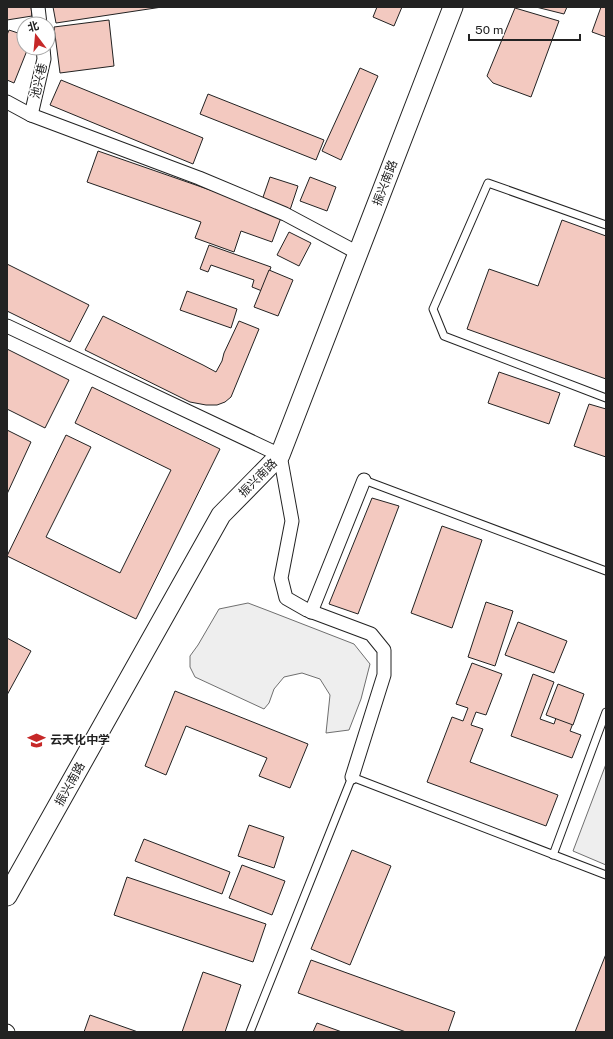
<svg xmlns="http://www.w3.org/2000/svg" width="613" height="1039" font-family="'Public Sans','Noto Sans SC',sans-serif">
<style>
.green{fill:#eee;stroke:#6f6f6f}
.building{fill:#f3c9c0;stroke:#222}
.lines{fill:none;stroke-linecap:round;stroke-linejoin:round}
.service-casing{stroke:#222;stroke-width:9}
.minor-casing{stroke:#222;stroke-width:15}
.secondary-casing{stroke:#222;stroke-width:21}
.service{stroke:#fff;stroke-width:7}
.minor{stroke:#fff;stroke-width:13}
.secondary{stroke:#fff;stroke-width:19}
.labels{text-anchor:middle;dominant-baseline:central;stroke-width:3;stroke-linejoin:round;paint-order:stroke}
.street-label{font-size:12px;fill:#222;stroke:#fff}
.poi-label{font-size:12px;font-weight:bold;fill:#222;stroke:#fff;text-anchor:start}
</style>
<rect width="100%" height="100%" fill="#fff"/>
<!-- green -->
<g class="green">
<path d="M248,603L269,611L354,644L370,664L361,699L349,730L326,733L330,695L320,679L302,673L284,677L274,689L269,703L264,709L195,677L190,667V656L198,645L219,609Z"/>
<path d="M606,764V865L573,851Z"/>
</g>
<!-- building -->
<g class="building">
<path d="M7,7H31L32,16L7,20Z"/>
<path d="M53,7H162L56,23Z"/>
<path d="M377,7H402L394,26L373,17Z"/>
<path d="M536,7H567L564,14Z"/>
<path d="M601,7H606V37L592,32Z"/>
<path d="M515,8L559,21L531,97L493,83L487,76Z"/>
<path d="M109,20L114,66L60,73L54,27Z"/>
<path d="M9,30L24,35V48H28L14,83L7,80V35Z"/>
<path d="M360,68L378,76L341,160L322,151Z"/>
<path d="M61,80L203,138L193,164L50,105Z"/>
<path d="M208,94L324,140L316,160L200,114Z"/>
<path d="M98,151L282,215L272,242L241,231L234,252L195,238L201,222L87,182Z"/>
<path d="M270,177L298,186L289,213L261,203Z"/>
<path d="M310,177L336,187L327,211L300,201Z"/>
<path d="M562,220L606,236V379L467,329L489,269L538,286Z"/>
<path d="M289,232L311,243L299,266L277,255Z"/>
<path d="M209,245L271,267L262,291L252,287L254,280L211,265L208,272L200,269Z"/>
<path d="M7,264L89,305L70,342L7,311Z"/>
<path d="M269,270L293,280L278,316L254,307Z"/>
<path d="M187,291L237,309L231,328L180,310Z"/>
<path d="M103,316L203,365L216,372L222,361L224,353L239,321L259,329L231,397L225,402L217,405H206L190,402L85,350Z"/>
<path d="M7,349L69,380L45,428L7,409Z"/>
<path d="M499,372L560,393L549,424L488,403Z"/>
<path d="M92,387L220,449L136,619L7,556L66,435L91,447L46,537L120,573L171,470L75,423Z"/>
<path d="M589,404L606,409V457L574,446Z"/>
<path d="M7,430L31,442L7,494Z"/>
<path d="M372,498L399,506L358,614L329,604Z"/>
<path d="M442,526L482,540L452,628L411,613Z"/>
<path d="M486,602L513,611L495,666L468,657Z"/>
<path d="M518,622L567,641L554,673L505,655Z"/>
<path d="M7,638L31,651L7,695Z"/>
<path d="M472,663L502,674L486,715L476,712L471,725L483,729L470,762L558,795L546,826L427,782L452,717L463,721L468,708L456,704Z"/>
<path d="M533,674L554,682L540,719L554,724L559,709L576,715L570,731L581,735L572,758L511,736Z"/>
<path d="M558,684L584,694L573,725L546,715Z"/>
<path d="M175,691L308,744L290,788L259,776L267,758L186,726L166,775L145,766Z"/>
<path d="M249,825L284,837L274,868L238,856Z"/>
<path d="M144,839L230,872L222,894L135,861Z"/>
<path d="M352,850L391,866L350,965L311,949Z"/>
<path d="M242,865L285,881L272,915L229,898Z"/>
<path d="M127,877L266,924L253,962L114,915Z"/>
<path d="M606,954V1032H575Z"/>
<path d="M311,960L455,1012L448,1032H406L298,993Z"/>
<path d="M203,972L241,985L225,1032H182Z"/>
<path d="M90,1015L138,1032H84Z"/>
<path d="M317,1023L342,1032H313Z"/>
</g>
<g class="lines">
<defs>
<g id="service">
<path d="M606,225L488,183L433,309L444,336L606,398"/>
<path d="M364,480L606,571"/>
<path d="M553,855L606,712"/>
<path d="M250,1032L352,777L606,875"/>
</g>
<g id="minor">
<path d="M38,7L40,24"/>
<path d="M7,102L31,115L199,178L285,214L358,253"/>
<path d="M31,115L44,59L43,48"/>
<path d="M7,326L280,455L292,521L281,578L286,598L307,610L371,634L384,650V675L352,777"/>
<path d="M311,612L364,480"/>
<path d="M7,1031L8,1032"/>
</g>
<path id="secondary" d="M7,896L221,515L280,455L453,7"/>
</defs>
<!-- service casing -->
<use href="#service" class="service-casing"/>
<!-- minor casing -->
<use href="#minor" class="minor-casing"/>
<!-- secondary casing -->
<use href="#secondary" class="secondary-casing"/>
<!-- service -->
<use href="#service" class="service"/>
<!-- minor -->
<use href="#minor" class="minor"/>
<!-- secondary -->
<use href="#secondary" class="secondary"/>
</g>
<!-- icons -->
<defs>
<symbol id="school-bare" viewBox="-9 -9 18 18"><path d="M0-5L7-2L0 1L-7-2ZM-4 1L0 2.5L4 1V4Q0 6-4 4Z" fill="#c62828" stroke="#fff" stroke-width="2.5" paint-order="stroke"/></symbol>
</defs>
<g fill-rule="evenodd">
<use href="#school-bare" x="24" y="728" width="25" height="25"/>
</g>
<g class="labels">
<!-- street labels -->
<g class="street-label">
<text transform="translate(39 81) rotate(-77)">池兴巷</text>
<text transform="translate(385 183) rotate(-69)">振兴南路</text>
<text transform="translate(258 478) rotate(-45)">振兴南路</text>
<text transform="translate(70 784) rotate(-61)">振兴南路</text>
</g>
<!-- poi labels -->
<g class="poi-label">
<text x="50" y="740">云天化中学</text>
</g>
</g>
<!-- border -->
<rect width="613" height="1039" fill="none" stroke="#222222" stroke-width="16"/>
<!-- north arrow -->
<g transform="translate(36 36) rotate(344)"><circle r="19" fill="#ffffff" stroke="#a7a7a7"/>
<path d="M0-3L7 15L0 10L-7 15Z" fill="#c62828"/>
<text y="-6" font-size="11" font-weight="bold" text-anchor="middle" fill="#222222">北</text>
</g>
<!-- scale -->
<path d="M469 34v6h111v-6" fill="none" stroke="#222222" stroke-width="2"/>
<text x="475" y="34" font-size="12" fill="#222222" stroke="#ffffff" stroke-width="3" paint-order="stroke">50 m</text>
</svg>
